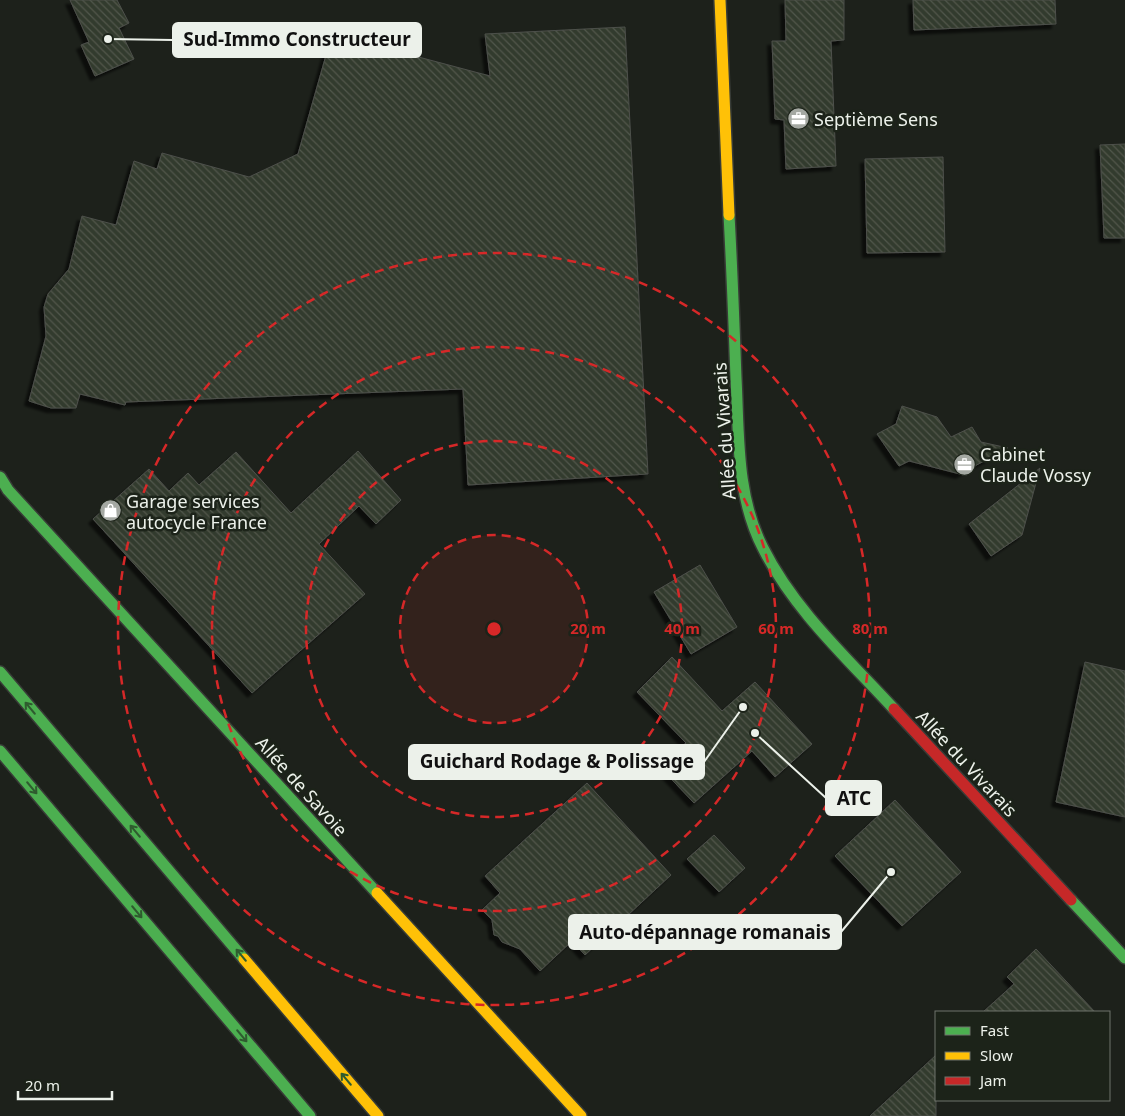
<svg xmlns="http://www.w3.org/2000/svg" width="1125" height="1116" font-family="'Noto Sans',sans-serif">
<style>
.building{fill:url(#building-back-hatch);stroke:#4d504b;filter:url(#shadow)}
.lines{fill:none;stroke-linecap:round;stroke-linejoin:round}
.fast-casing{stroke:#383c37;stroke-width:14}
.slow-casing{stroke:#383c37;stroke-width:14}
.jam-casing{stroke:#383c37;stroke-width:14}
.fast{stroke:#4caf50;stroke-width:11}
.slow{stroke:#ffc107;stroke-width:11}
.jam{stroke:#c62828;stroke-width:11}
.oneway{stroke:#2f5b2f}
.ring{fill:none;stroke:#d62828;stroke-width:2.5;stroke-dasharray:9 6}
.labels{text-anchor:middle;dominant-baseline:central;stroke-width:5;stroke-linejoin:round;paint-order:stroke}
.poi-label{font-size:18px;fill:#ecf1ea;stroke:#1c2319;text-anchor:start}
.street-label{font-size:18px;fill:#ecf1ea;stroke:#1c2319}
.centre{fill:#d62828;stroke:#1c2319;stroke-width:2.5}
.ring-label{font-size:15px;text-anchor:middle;font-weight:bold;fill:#d62828;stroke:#1c2319;stroke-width:5;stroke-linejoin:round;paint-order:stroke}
.leader{fill:none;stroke:#ecf1ea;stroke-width:2}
.callout-dot{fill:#ecf1ea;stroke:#1c2319;stroke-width:2}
.callout{fill:#ecf1ea;stroke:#ecf1ea;stroke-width:2}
.callout-label{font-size:19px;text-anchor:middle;font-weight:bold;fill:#111}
</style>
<defs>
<pattern id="building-back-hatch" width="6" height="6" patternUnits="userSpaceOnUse" patternTransform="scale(1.25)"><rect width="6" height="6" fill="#333a2d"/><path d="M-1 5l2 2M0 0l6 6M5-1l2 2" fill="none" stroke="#51574c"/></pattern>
<filter id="shadow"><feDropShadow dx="-4.5" dy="4.5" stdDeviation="1" flood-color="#0009"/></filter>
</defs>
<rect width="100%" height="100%" fill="#1d211b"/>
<!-- building -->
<g class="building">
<path d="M70,0H117L129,23L119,28L134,59L95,76L81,45L89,42Z"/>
<path d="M785,0H844V40L831,41L836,166L786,169L784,120L775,119L772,41H786Z"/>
<path d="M913,0H1055L1056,24L914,30Z"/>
<path d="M625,27L648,474L468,485L463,389L126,402L125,405L80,394L76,408H51L29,401L46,336L44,307L48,294L69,269L82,216L116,225L134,161L157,169L162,153L249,177L298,154L332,34L490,76L485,34Z"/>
<path d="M1125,144V238H1104L1100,145Z"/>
<path d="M943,157L945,252L867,253L865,159Z"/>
<path d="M902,406L937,417L951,437L972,427L981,442L1008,448L960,474L909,461L899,466L877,434L896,424Z"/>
<path d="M358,451L401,500L376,524L359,506L319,544L365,594L252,693L93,519L149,469L169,491L188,473L199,485L236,452L291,513Z"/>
<path d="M1040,468L1022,535L991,556L969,524Z"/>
<path d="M700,565L737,627L691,654L654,592Z"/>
<path d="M672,657L722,711L755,682L812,744L775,777L752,751L694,803L659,766L686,743L637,692Z"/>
<path d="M1085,662L1125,671V817L1056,802Z"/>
<path d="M587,783L671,875L585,955L572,941L540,971L520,949L502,942L498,936L494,935L492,920L482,910L500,893L485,876Z"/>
<path d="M895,800L961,872L902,926L835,856Z"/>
<path d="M714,835L745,868L719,892L687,859Z"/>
<path d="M1036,949L1095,1012H983L1014,984L1007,977Z"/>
<path d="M936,1055V1116H870Z"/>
</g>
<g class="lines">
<defs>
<g id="fast">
<path d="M729,215C732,269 734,323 736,378C739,435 736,496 763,548C794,610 848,659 894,709"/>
<path d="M0,477L8,490L377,893"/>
<path d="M0,672L244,959"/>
<path d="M0,751L310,1116"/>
<path d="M1071,900L1125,958"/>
</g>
<g id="slow">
<path d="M720,0L729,215"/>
<path d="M377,893L581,1116"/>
<path d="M244,959L378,1116"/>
</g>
<path id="jam" d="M894,709L1071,900"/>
</defs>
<!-- fast casing -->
<use href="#fast" class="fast-casing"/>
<!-- slow casing -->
<use href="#slow" class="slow-casing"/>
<!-- jam casing -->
<use href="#jam" class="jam-casing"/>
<!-- fast -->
<use href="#fast" class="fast"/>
<!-- slow -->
<use href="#slow" class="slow"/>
<!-- jam -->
<use href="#jam" class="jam"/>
</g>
<!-- one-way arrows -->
<defs><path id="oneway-shaft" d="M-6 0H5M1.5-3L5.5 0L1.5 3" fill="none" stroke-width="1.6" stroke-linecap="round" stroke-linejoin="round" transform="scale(1.25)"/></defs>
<g class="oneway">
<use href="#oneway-shaft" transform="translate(30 708) rotate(-130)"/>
<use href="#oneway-shaft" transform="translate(32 788) rotate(50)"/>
<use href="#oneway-shaft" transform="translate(135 831) rotate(-130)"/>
<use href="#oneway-shaft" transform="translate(137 912) rotate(50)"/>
<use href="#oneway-shaft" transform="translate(241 955) rotate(-130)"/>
<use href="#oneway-shaft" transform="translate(242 1036) rotate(50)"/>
<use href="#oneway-shaft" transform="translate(346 1079) rotate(-130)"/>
</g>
<!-- distance rings -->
<circle cx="494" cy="629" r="94" fill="#d62828" fill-opacity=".12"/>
<g class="ring">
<circle cx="494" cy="629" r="94"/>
<circle cx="494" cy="629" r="188"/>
<circle cx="494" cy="629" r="282"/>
<circle cx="494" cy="629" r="376"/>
</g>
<!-- icons -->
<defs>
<symbol id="office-disc" viewBox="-11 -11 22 22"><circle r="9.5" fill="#a4a8a2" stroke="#1c2319"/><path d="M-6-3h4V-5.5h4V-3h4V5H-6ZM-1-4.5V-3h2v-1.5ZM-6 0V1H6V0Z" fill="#fff"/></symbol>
<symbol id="shop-disc" viewBox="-11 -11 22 22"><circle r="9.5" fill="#a4a8a2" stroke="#1c2319"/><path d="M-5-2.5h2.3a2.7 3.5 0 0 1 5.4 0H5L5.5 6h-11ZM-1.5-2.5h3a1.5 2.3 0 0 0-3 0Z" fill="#fff"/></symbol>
</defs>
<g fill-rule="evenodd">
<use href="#office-disc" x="786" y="106" width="25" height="25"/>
<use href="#office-disc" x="952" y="452" width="25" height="25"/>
<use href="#shop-disc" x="98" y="498" width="25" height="25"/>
</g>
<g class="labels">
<!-- poi labels -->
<g class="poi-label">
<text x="814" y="119">Septième Sens</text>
<text x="980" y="454">Cabinet<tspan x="980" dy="21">Claude Vossy</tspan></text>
<text x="126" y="501">Garage services<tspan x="126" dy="21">autocycle France</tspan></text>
</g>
<!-- street labels -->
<g class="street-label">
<text transform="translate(724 431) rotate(-94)">Allée du Vivarais</text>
<text transform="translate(967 763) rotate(47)">Allée du Vivarais</text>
<text transform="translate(302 786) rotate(48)">Allée de Savoie</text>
</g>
</g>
<circle cx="494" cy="629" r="8" class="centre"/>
<g class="ring-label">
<text x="588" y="634">20 m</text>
<text x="682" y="634">40 m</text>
<text x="776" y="634">60 m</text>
<text x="870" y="634">80 m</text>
</g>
<!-- callouts -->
<path class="leader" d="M108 39L173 40M743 707L704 762M755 733L826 798M891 872L841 932"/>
<g class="callout-dot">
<circle cx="108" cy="39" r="5"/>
<circle cx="743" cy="707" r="5"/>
<circle cx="755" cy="733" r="5"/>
<circle cx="891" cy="872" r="5"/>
</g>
<g class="callout">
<rect x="173" y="23" width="248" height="34" rx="5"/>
<rect x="409" y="745" width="295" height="34" rx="5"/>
<rect x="826" y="781" width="55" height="34" rx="5"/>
<rect x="569" y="915" width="272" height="34" rx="5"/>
</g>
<g class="callout-label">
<text x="297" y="46">Sud-Immo Constructeur</text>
<text x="557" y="768">Guichard Rodage &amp; Polissage</text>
<text x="854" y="805">ATC</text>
<text x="705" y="939">Auto-dépannage romanais</text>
</g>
<!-- legend -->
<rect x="935" y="1011" width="175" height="90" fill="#1c2319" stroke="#6f756d"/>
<rect x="945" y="1027" width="25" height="8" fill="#4caf50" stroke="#6f756d"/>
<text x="980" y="1036" font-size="15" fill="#ecf1ea">Fast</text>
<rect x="945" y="1052" width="25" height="8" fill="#ffc107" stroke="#6f756d"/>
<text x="980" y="1061" font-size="15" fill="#ecf1ea">Slow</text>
<rect x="945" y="1077" width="25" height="8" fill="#c62828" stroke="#6f756d"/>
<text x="980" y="1086" font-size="15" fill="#ecf1ea">Jam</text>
<!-- scale -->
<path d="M18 1091v8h94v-8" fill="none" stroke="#ecf1ea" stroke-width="2.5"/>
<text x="25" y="1091" font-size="15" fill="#ecf1ea" stroke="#1c2319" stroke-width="4" paint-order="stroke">20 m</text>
</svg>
